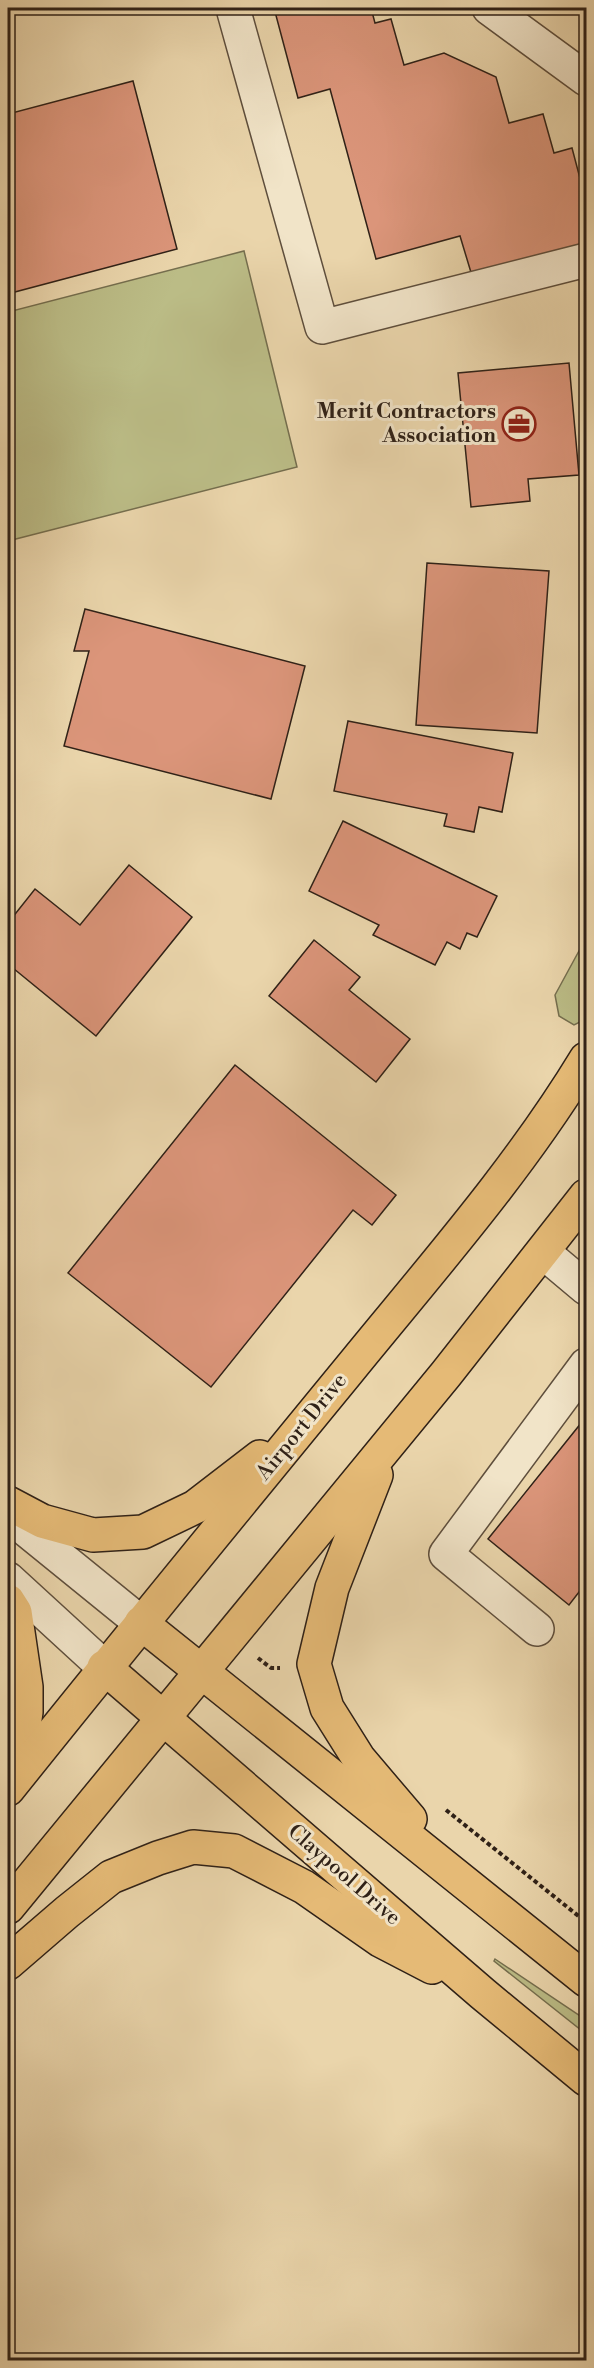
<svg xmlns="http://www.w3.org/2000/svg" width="594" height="2368" font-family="'Libre Bodoni',serif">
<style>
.green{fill:#bbbc86;stroke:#756e4e;stroke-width:1.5}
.building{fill:#db957a;stroke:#2f2117;stroke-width:1.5}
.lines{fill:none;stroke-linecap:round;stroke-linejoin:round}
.minor-casing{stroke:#5e4e3c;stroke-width:36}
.major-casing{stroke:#2f2117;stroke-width:36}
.path{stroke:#2f2117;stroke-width:4;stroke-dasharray:4.5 3;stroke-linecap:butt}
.minor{stroke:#f1e4c8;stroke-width:33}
.major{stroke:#e5ba76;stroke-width:33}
.labels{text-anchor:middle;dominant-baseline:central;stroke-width:6;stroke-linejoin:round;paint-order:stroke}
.poi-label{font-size:21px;font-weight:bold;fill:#2f2117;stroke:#f1e4c8;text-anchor:end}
.street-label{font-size:21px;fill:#2f2117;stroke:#f1e4c8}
</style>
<rect width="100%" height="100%" fill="#ead5ab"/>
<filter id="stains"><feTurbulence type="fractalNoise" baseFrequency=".00333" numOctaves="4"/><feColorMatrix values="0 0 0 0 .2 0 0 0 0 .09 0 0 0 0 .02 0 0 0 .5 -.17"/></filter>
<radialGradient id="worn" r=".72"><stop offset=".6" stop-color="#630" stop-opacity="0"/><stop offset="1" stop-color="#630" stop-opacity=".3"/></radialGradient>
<!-- green -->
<g class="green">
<path d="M244,251L297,467L8,541V312Z"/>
<path d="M586,938V1019L574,1025L559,1016L555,995Z"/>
<path d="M495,1959L586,2020V2034L494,1961Z"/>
</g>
<!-- building -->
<g class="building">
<path d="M274,8H371L375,23L391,19L404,65L444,53L496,77L509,123L543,114L554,153L572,148L586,201V248L473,279L460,236L376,259L330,89L298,98Z"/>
<path d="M133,81L177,249L11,293L8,278V114Z"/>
<path d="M569,363L579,475L528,479L530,501L471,507L458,373Z"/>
<path d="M427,563L549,571L537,733L416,725Z"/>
<path d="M85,609L305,666L271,799L64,746L89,651H74Z"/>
<path d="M348,721L513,753L502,812L479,807L474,832L444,826L447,814L334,791Z"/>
<path d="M343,821L497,896L477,937L467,933L460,949L447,942L435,965L373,935L379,925L309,891Z"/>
<path d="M129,865L192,917L96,1036L8,964V923L35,889L80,925Z"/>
<path d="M314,940L360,977L349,990L410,1039L376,1082L269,996Z"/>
<path d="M235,1065L396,1195L372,1225L353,1210L211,1387L68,1273Z"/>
<path d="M586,1417V1583L569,1605L488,1539Z"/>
</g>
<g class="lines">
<defs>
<g id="minor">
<path d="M235,8L234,12L322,327L586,260"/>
<path d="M489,8L586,79"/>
<path d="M543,1252L586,1288"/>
<path d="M8,1515L141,1623"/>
<path d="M8,1579L104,1667"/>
<path d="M537,1629L446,1554L586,1365"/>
</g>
<g id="major">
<path d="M376,1475L332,1588L314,1664L327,1708L359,1759L410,1819"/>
<path d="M8,1503L42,1521L93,1535L143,1532L195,1507L260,1457"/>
<path d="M8,1601L15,1612L26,1687V1712L17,1775"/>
<path d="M141,1623L586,1980"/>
<path d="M104,1667L483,1994L586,2079"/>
<path d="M8,1789C120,1649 234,1510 348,1371C430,1270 518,1171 586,1059"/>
<path d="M8,1907L446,1374L586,1196"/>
<path d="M8,1963L67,1912L111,1877L158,1858L193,1847L234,1851L304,1887L380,1940L432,1967"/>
</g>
</defs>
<!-- minor casing -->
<use href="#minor" class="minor-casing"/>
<!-- major casing -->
<use href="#major" class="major-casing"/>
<!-- path -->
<g class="path">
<path d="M258,1658L271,1668H280"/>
<path d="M446,1810L586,1922"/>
</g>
<!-- minor -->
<use href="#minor" class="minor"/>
<!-- major -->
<use href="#major" class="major"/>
</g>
<!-- icons -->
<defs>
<symbol id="office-ring" viewBox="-11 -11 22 22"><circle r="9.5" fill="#f1e4c8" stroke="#8f2418" stroke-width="1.5"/><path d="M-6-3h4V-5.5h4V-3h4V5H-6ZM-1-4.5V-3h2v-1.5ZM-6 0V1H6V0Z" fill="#8f2418"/></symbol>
</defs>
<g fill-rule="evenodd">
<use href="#office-ring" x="500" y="405" width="38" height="38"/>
</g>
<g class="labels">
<!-- poi labels -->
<g class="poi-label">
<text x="496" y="412">Merit Contractors<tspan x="496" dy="24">Association</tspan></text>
</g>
<!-- street labels -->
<g class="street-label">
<text transform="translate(302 1427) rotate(-51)">Airport Drive</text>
<text transform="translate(344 1875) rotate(41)">Claypool Drive</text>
</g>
</g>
<!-- margin -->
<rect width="594" height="2368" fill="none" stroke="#ead5ab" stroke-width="30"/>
<rect x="9" y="9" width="576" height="2350" fill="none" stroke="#2f2117" stroke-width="3"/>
<rect x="15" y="15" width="564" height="2338" fill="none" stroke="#2f2117" stroke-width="1.5"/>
<rect width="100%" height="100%" filter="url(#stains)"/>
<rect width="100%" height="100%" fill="url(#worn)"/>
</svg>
